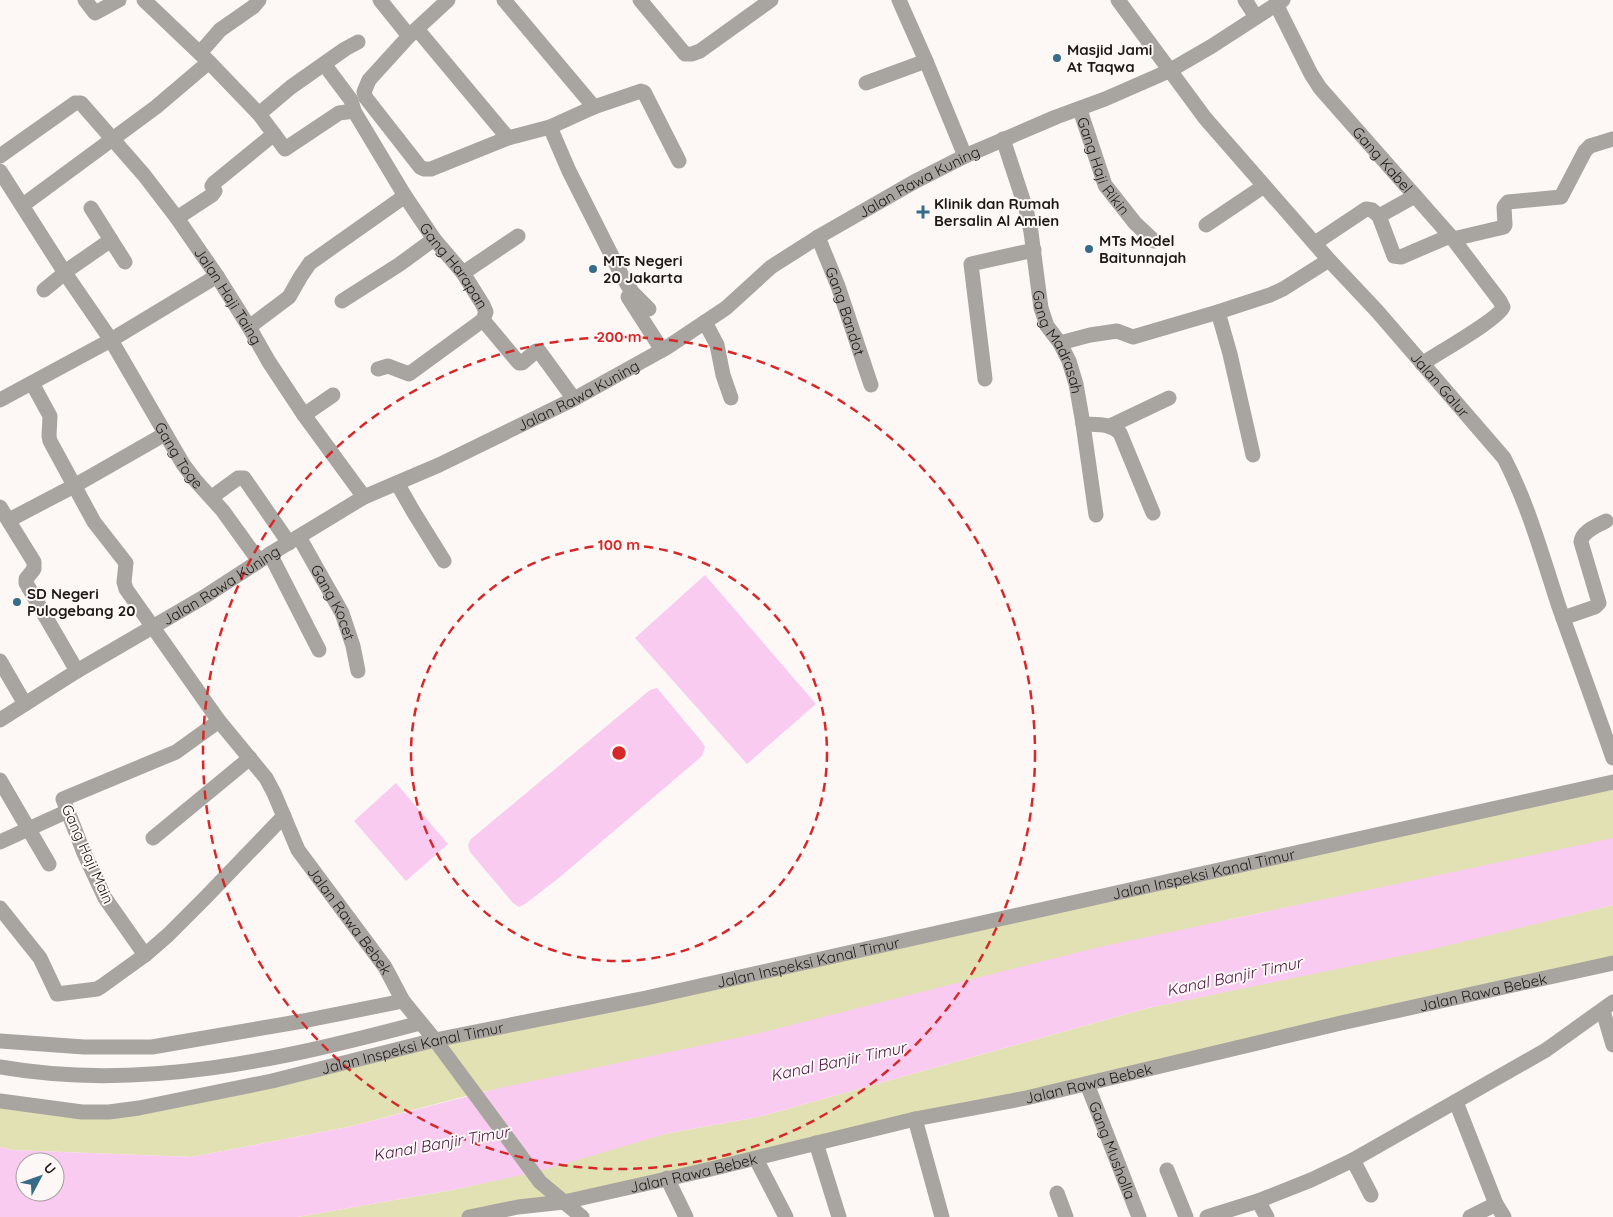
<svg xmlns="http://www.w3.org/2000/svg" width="1613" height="1217" font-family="Quicksand,sans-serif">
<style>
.green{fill:#e2e1b3}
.water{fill:#f9cbf0;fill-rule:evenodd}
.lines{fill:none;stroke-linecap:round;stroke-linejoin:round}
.minor{stroke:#a8a4a0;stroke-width:15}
.ring{fill:none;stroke:#d62828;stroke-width:2.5;stroke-dasharray:9 6}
.poi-dot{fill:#366c88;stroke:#fdf8f6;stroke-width:2}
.labels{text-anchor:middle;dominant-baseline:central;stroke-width:4;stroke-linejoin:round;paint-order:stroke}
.poi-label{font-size:15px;font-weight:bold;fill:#1f1a18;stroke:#fdf8f6;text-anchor:start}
.street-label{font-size:15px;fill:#1f1a18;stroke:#fdf8f6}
.water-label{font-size:16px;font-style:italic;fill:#491342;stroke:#fdf8f6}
.centre{fill:#d62828;stroke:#fdf8f6;stroke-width:2.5}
.ring-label{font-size:15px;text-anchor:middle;font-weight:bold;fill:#d62828;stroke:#fdf8f6;stroke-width:4;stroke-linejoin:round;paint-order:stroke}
</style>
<rect width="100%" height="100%" fill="#fdf8f6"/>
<!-- green -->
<g class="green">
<path d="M1613,784V839L1232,919L1012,970L763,1033L474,1094L348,1127L192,1157L12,1150L0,1147V1100L110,1112Z"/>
<path d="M1613,905V963L470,1217H297L452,1190L523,1174L669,1133L758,1117L1148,1008L1415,952Z"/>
</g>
<!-- water -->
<g class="water">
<path d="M705,575L816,704L747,764L635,638Z"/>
<path d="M657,688L702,742L705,747L702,756L560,877L525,904L519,907L513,903L470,852L468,845L471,839L650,690Z"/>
<path d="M396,783L448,844L406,881L354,821Z"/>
<path d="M1613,838V905L1429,950L1148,1008L758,1117L669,1133L540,1171L452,1190L297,1217H0V1147L12,1150L192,1157L348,1127L504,1087L760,1033L1095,948ZM25,1162H55V1192H25Z"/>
</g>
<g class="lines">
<!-- minor -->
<g class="minor">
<path d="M85,0L95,13L119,0"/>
<path id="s1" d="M144,0L209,62L259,114L285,149L339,113L354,111L405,196L434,239L463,273L483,305L486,312L483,320L519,363H522L536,351H539L574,399"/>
<path d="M380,0L409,36"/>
<path d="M448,0L409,36L369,80L364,92L366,98L420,167L424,169H431L508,138L550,127L594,107L641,91L644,92L679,161"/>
<path d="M504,0L594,107"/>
<path d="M640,0L685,54H692L700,51L771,0"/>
<path d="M899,0L926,61"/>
<path id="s2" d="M1118,0L1205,118L1329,260L1377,311L1504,458C1528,504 1542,555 1558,604C1576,655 1595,706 1613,758"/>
<path d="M1245,0L1256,17"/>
<path id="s3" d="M1276,4L1311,74L1320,88L1453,239L1500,301L1503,307C1499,319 1436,354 1422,364"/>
<path d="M417,29L508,138"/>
<path d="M200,53L220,30L253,7L259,0"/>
<path d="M324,64L351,100L354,111"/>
<path d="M866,83L926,61L965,156"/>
<path id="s4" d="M1080,110L1105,185L1135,223L1154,241"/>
<path d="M259,114L291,87L345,49L358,42"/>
<path d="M550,127L569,171L622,276L632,292L649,309"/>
<path id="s5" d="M1003,139L1026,209L1031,232L1041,308L1047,326L1060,343L1069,361L1076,384L1083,424C1097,425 1110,423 1120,433L1153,513"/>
<path id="s6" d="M0,156L75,103H81L144,175L177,218L217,276L249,327L269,362L304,415L364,497"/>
<path id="s7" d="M0,171L65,273L111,340L183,464L195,480L223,511L259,561"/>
<path d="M1415,196L1379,216L1394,256L1401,257L1450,236"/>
<path d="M23,205L156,107L209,62"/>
<path d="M177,218L212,195L215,191L212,186L214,183L274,134"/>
<path d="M1206,225L1264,186"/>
<path id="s8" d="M818,237L838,286L871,385"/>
<path d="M1453,239L1504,227L1505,225L1504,207L1508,202L1561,197L1585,151L1590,146L1613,139"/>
<path d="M111,240L125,262"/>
<path d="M1315,243L1366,209L1372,210L1379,216"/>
<path d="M463,273L518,236"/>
<path d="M44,290L72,267L111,240L91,208"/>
<path d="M628,297L662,350"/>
<path d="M342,301L400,264L434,239"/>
<path d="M1218,312L1230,354L1253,455"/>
<path d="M705,322L717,345L723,375L731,398"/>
<path d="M249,327L289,297L301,276L310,263L405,196"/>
<path d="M1060,343L1090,335L1117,331L1133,337L1218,312L1270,295L1283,289L1329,260"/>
<path d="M378,369L388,366L409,374L483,320"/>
<path d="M985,379L971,264L1034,250"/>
<path id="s9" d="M32,383L50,416L49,436L50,441L94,522L126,563L124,582L126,589L219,721L266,778L274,793L298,850L385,967L403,1001L435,1040L540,1182L582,1217"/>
<path d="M0,400L111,340L217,276"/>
<path d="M304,415L333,395"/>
<path d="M1083,424L1096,515"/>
<path d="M1110,426L1169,398"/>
<path d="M397,483L413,511L444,561"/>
<path d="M212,497L238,478H244L289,543"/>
<path d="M0,507L34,562V569L26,579V583L77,671"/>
<path d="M9,520L74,486L165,434"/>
<path id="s10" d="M299,537L342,613L353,646L358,671"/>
<path d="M270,554L319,650"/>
<path d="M1563,618L1595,607L1599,603L1581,542C1582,531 1597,526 1606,521"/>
<path d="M0,661L25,704"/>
<path id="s11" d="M0,720L77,671L204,597L270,554L364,497L439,465L574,399L666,348L726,308L771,267L818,237L914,182L965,156L1056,117L1105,99L1169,71L1212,46L1283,0"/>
<path d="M0,780L49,864"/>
<path d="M153,838L250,758"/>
<path d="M0,842L68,811"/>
<path d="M0,908L40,958L57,994L97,989L102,986L145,955L168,935L205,898L284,816"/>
<path d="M145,955L105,898L84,853L63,799L176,752L219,721"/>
<path d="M1603,1011L1613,1045"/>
<path d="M0,1041L84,1047H152L303,1021L403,1001"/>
<path d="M0,1067C141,1092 284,1059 420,1023"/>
<path id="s12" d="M1087,1084L1139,1217"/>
<path id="s13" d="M0,1101L82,1112H109L139,1108L272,1081L435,1040L646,998L1613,782"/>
<path d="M1456,1102L1496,1204L1504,1217"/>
<path d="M915,1119L942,1217"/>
<path d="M816,1143L839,1217"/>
<path d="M756,1159L786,1217"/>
<path d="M1353,1160L1371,1195"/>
<path d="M1167,1170L1186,1217"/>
<path d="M667,1178L686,1217"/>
<path d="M1057,1193L1066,1217"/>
<path d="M1258,1201L1267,1217"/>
<path id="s14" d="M469,1217L518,1207L564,1202L711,1169L915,1119L1026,1098L1341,1023L1613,963"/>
<path d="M1207,1217L1258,1201L1311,1180L1353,1160L1546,1050L1613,1002"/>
<path d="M1470,1217L1496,1204"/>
</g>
</g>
<!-- distance rings -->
<g class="ring">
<circle cx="619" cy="753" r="208"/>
<circle cx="619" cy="753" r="416"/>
</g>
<!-- markers -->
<g class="poi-dot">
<circle cx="1057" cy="58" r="5"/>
<path d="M920.5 204.5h5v5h5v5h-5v5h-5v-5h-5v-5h5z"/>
<circle cx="1089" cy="249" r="5"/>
<circle cx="593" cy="269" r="5"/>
<circle cx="17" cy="602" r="5"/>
</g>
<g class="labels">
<!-- poi labels -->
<g class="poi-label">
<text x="1067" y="49">Masjid Jami<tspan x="1067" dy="17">At Taqwa</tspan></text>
<text x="934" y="203">Klinik dan Rumah<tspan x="934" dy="17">Bersalin Al Amien</tspan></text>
<text x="1099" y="240">MTs Model<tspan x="1099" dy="17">Baitunnajah</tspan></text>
<text x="603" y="260">MTs Negeri<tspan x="603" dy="17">20 Jakarta</tspan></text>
<text x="27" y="593">SD Negeri<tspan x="27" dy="17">Pulogebang 20</tspan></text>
</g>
<!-- street labels -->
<g class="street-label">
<text stroke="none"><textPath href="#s3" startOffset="190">Gang Kabel</textPath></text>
<text stroke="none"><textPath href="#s4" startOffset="61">Gang Haji Rikin</textPath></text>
<text stroke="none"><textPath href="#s11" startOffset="1068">Jalan Rawa Kuning</textPath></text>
<text stroke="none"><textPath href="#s1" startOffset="470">Gang Harapan</textPath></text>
<text stroke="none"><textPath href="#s6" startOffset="341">Jalan Haji Taing</textPath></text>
<text stroke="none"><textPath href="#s8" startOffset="79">Gang Bandot</textPath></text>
<text stroke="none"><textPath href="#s5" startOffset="212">Gang Madrasah</textPath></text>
<text stroke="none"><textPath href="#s2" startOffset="502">Jalan Galur</textPath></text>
<text stroke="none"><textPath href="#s11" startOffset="664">Jalan Rawa Kuning</textPath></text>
<text stroke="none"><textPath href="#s7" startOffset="336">Gang Toge</textPath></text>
<text stroke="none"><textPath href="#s11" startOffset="259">Jalan Rawa Kuning</textPath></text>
<text stroke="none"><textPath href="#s10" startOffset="74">Gang Kocet</textPath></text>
<text transform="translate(88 854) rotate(66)">Gang Haji Main</text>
<text stroke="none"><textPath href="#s13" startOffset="1230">Jalan Inspeksi Kanal Timur</textPath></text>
<text stroke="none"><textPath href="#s9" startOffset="635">Jalan Rawa Bebek</textPath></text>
<text stroke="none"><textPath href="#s13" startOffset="825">Jalan Inspeksi Kanal Timur</textPath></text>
<text stroke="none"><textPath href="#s14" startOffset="1039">Jalan Rawa Bebek</textPath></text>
<text stroke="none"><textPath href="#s13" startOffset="420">Jalan Inspeksi Kanal Timur</textPath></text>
<text stroke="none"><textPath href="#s14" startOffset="634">Jalan Rawa Bebek</textPath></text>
<text stroke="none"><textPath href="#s12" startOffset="71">Gang Musholla</textPath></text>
<text stroke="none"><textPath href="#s14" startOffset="229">Jalan Rawa Bebek</textPath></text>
</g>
<!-- water labels -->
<g class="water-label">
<text transform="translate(1234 976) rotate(-12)">Kanal Banjir Timur</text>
<text transform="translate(838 1061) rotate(-12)">Kanal Banjir Timur</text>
<text transform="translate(441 1143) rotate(-10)">Kanal Banjir Timur</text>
</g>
</g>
<circle cx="619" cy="753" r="8" class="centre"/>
<g class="ring-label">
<text x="619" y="342">200 m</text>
<text x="619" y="550">100 m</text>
</g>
<!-- north arrow -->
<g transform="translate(40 1177) rotate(49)"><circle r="24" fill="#fdf8f6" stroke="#a49f9d"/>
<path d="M0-4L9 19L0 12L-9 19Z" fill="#366c88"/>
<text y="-8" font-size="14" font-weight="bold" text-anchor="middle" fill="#1f1a18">U</text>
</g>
</svg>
